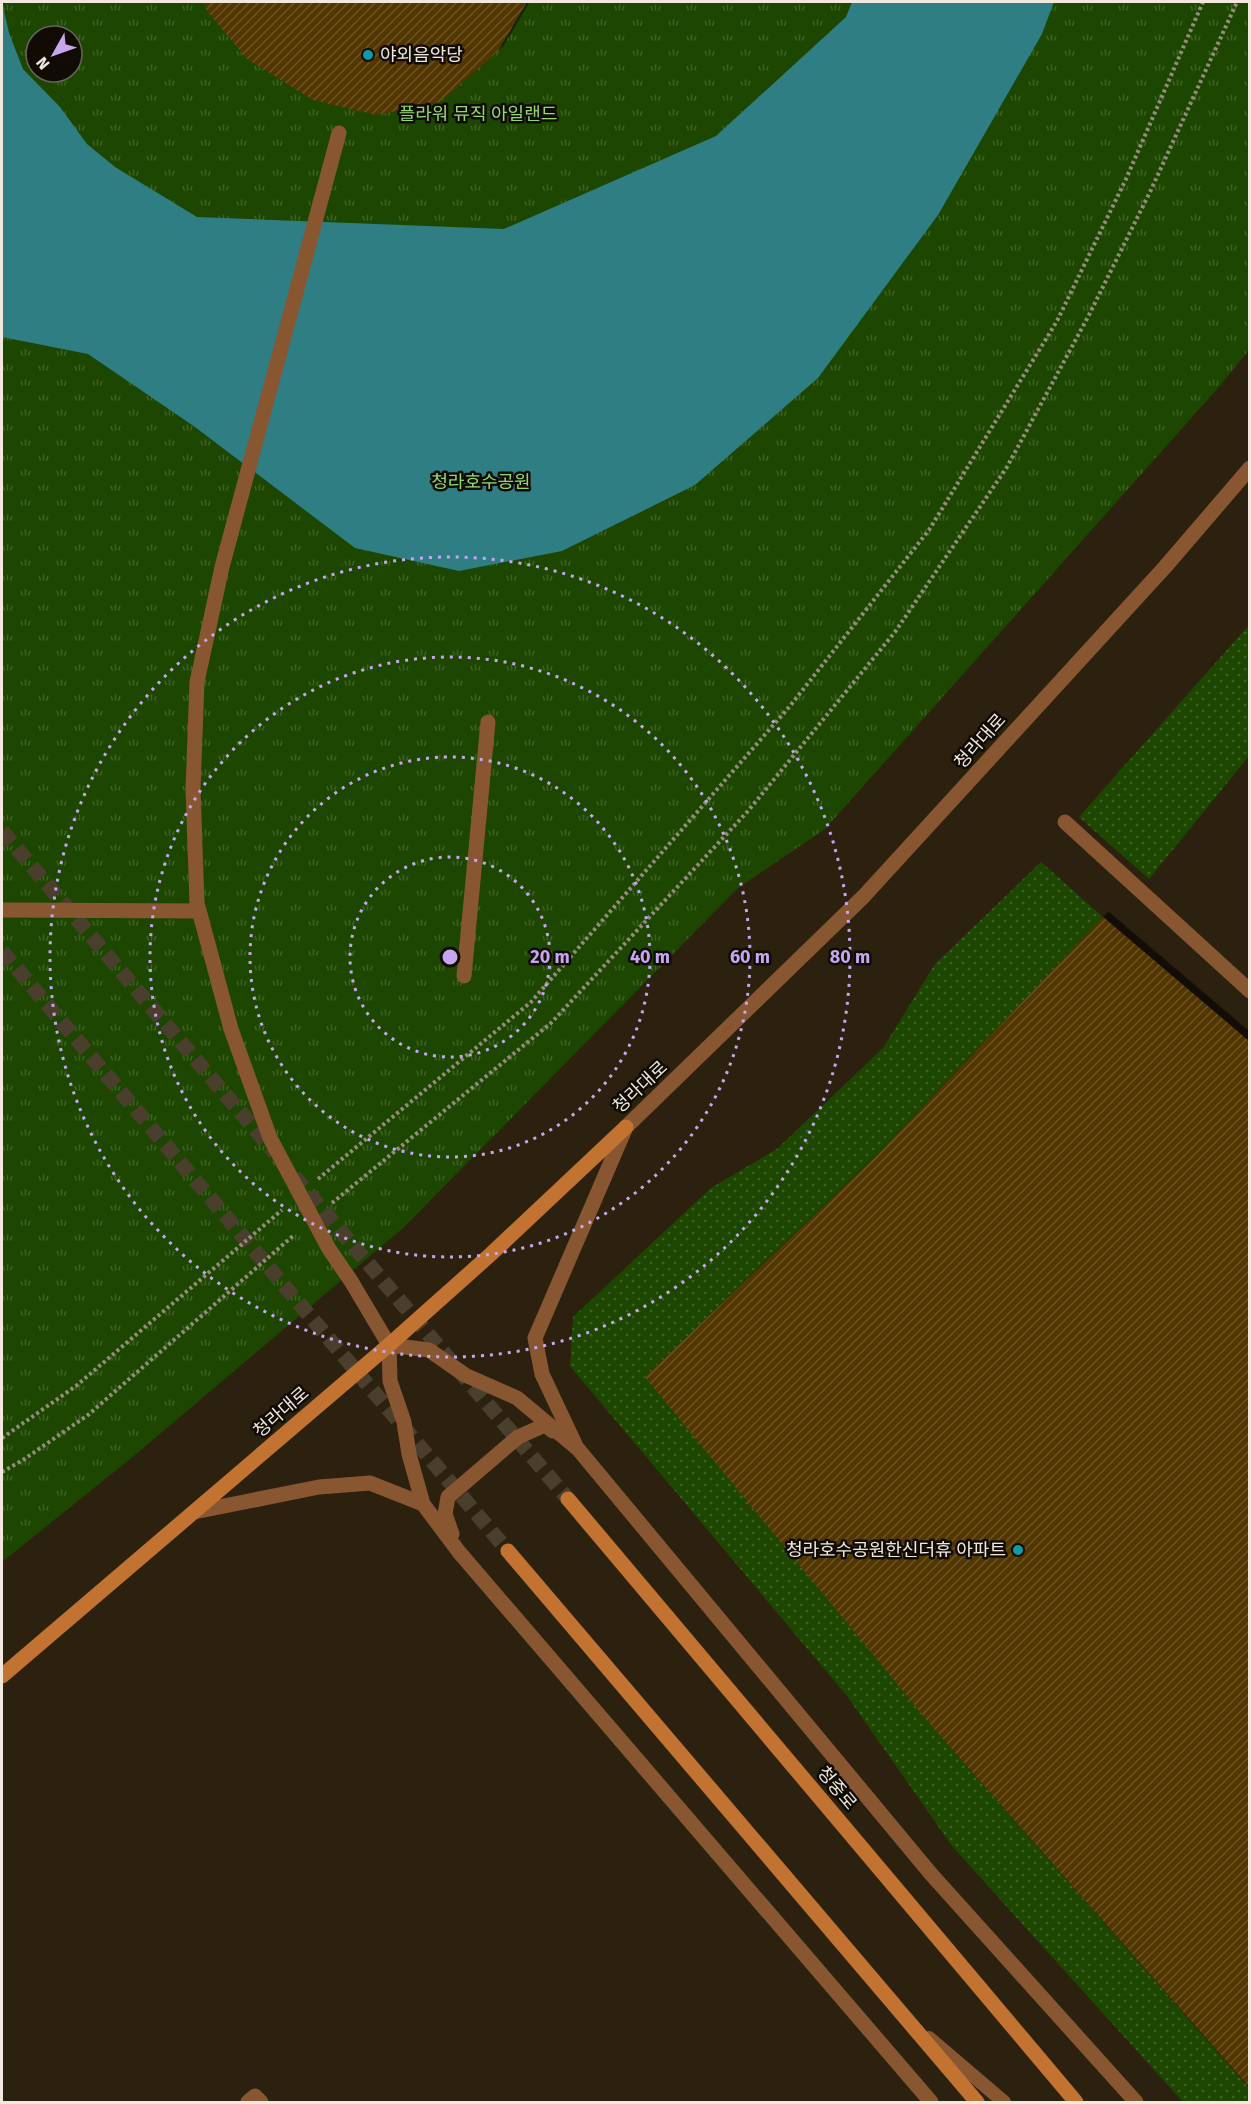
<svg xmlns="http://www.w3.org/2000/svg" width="1251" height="2104" font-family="'Fira Sans','Noto Sans KR',sans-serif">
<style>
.grass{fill:url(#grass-dots)}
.park{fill:url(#park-tufts);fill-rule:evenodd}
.water{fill:#2e7e84}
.building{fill:url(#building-hatch);filter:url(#shadow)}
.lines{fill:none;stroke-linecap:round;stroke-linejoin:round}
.secondary-tunnel{stroke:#4a3f2d;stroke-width:15;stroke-dasharray:15 8;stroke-linecap:butt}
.path{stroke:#968c7d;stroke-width:4;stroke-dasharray:3 3;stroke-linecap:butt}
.service{stroke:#885731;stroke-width:14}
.pedestrian{stroke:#885731;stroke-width:15}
.minor{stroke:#885731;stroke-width:15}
.tertiary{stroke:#885731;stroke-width:15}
.secondary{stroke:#c27331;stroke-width:15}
.ring{fill:none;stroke:#c7a6f0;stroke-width:3;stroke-dasharray:3 6}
.culture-dot{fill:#0f9aa8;stroke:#100b05;stroke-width:2}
.labels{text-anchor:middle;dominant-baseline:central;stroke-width:5;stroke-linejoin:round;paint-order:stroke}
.poi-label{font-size:18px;fill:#f1e9de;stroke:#100b05;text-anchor:start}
.park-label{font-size:18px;fill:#92da6f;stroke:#100b05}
.street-label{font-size:18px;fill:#f1e9de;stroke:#100b05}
.centre{fill:#c7a6f0;stroke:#100b05;stroke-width:3}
.ring-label{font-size:18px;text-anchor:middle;font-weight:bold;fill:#c7a6f0;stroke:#100b05;stroke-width:5;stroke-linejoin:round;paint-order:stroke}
</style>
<defs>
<pattern id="grass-dots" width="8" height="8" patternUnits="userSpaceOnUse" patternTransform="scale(1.5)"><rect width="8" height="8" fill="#1d4700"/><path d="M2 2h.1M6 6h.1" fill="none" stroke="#3e6225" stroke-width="1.8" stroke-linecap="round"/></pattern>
<pattern id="park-tufts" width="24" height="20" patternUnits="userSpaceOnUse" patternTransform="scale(1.5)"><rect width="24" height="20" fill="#1d4700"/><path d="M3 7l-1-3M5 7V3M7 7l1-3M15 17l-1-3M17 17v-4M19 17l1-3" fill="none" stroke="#3e6225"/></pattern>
<pattern id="building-hatch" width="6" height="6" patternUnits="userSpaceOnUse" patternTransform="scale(1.5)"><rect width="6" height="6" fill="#523600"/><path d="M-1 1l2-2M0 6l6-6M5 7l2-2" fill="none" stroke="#6b5325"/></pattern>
<filter id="shadow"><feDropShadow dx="5.5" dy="-5.5" stdDeviation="0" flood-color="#0009"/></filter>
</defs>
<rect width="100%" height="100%" fill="#2c210e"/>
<!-- grass -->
<g class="grass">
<path d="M1249,625V756L1149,879L1079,817Z"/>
<path d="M1041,862L1103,917L877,1155L758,1271L929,1723L1249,2088V2102H1183L952,1846L847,1696L570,1366L573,1317L711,1188L777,1149L883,1048L935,964Z"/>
</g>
<!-- park -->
<path class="park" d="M2,2H1249V350L1218,388L825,829L738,888L403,1228L135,1455L2,1562ZM36,36H72V72H36Z"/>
<!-- water -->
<path class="water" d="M2,2L9,33L23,69L60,107L87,144L115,167L197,217L504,229L716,136L846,17L852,2H1054L1042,34L938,215L818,378L695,485L562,551L459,571L355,548L195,427L88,354L2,337Z"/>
<!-- building -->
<g class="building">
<path d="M204,2H527L498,51L440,102L376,115L313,100L247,59L207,11Z"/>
<path d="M1103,917L1250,1042V2088L929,1723L645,1377L877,1155Z"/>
</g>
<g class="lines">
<!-- secondary-tunnel -->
<g class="secondary-tunnel">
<path d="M2,831L275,1153"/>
<path d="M2,951L508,1551"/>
<path d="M294,1176L568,1499"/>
</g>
<!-- path -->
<g class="path">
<path d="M318,1179L531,1002L790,706L929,530L1057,321L1126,179L1203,2"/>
<path d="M332,1203L551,1023L748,811L895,632L1007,467L1089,315L1150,192L1237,2"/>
<path d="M2,1438L76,1386L282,1210"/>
<path d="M2,1472L23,1460L88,1415L294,1235"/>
</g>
<!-- service -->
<path class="service" d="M929,2038L1004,2102"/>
<!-- pedestrian -->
<g class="pedestrian">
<path d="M339,133L222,567L197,682L193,789L197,903L231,1029L270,1138L329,1249L351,1281L389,1345"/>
<path d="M1065,822L1250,991"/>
<path d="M2,910L199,911"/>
<path d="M464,976L488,722"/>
</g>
<!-- minor -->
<path class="minor" d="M248,2102L255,2096L261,2102"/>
<!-- tertiary -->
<g class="tertiary">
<path d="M575,1444L542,1374L535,1338L626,1127L864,896L1165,567L1250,468"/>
<path d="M194,1512L319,1487L370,1483L423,1504"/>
<path d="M452,1534L445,1514L448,1497L518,1437L545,1425L553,1431"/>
<path d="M931,2102L459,1552L423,1504L409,1454L404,1422L390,1381L389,1345L429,1350L465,1375L517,1398L578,1449L931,1874L1136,2102"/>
</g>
<!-- secondary -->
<g class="secondary">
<path d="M568,1499L1076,2102"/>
<path d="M508,1551L977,2102"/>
<path d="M2,1676L389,1345L491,1254L626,1127"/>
</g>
</g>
<!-- distance rings -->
<g class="ring">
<circle cx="450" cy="957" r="100"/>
<circle cx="450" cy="957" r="200"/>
<circle cx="450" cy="957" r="300"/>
<circle cx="450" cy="957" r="400"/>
</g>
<!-- markers -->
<g class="culture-dot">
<circle cx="368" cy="55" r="6"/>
<circle cx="1018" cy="1550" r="6"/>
</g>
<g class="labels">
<!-- poi labels -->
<g class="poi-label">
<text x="380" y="55">야외음악당</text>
<text x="1006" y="1550" text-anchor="end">청라호수공원한신더휴 아파트</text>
</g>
<!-- park labels -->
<g class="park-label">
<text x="478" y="114">플라워 뮤직 아일랜드</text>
<text x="481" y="482">청라호수공원</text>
</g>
<!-- street labels -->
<g class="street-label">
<text transform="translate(980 741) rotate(-48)">청라대로</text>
<text transform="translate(640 1087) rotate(-43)">청라대로</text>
<text transform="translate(281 1412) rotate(-41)">청라대로</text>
<text transform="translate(837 1788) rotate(50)">청중로</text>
</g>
</g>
<circle cx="450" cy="957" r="9" class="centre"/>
<g class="ring-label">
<text x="550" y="963">20 m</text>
<text x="650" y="963">40 m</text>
<text x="750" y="963">60 m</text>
<text x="850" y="963">80 m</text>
</g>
<!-- border -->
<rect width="1251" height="2104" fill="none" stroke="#f1e9de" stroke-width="6"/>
<!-- north arrow -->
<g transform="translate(54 54) rotate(230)"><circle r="28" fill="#100b05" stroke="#6a645c" stroke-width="1.5"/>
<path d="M0-4.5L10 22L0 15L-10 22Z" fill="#c7a6f0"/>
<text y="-9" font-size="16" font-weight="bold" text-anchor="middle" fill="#f1e9de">N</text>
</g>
</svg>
